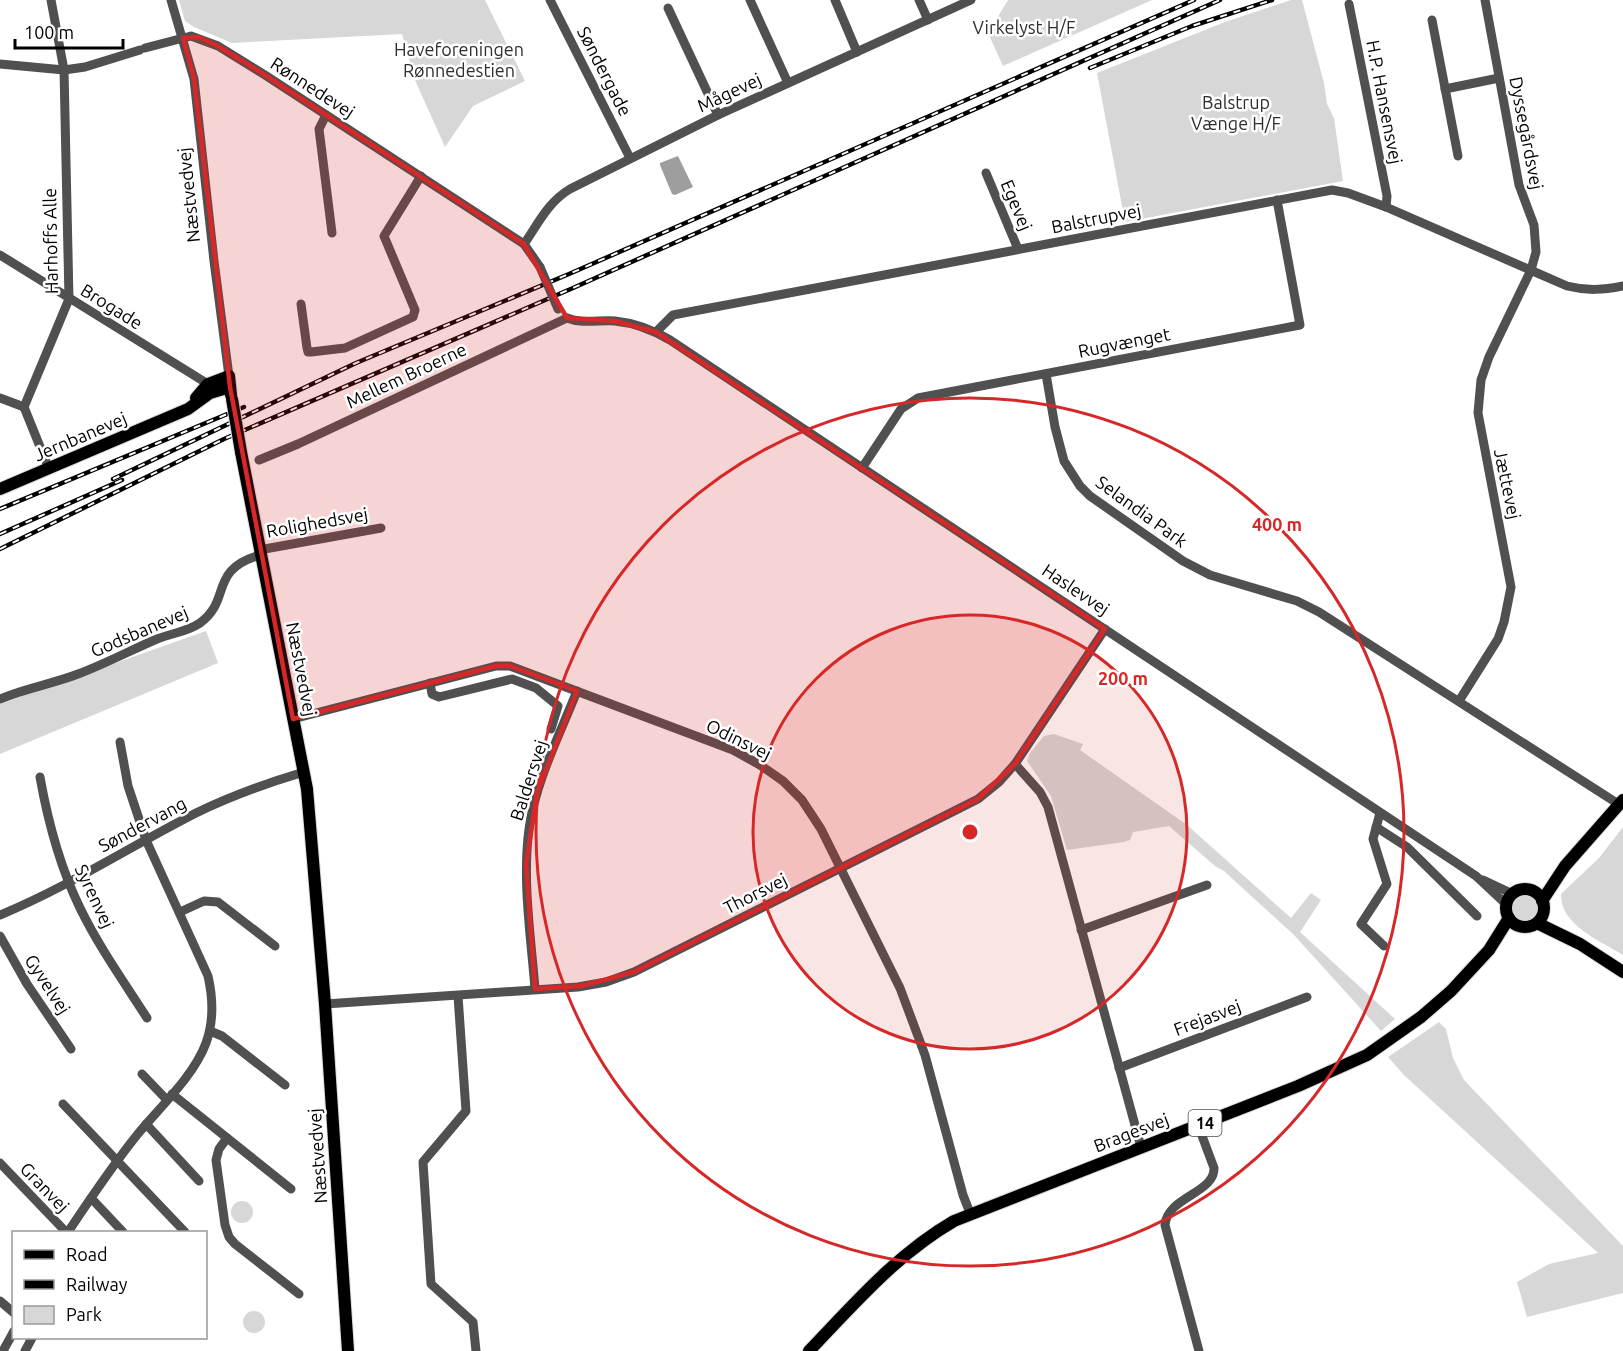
<svg xmlns="http://www.w3.org/2000/svg" width="1623" height="1351" font-family="Ubuntu,sans-serif">
<style>
.green{fill:#d7d7d7}
.water{fill:#9e9e9e}
.lines{fill:none;stroke-linecap:round;stroke-linejoin:round}
.major-casing{stroke:#dbdbdb;stroke-width:14}
.minor{stroke:#505050;stroke-width:9}
.major{stroke:#000;stroke-width:12}
.rail-casing{stroke:#000;stroke-width:4.5}
.rail{stroke:#fff;stroke-width:2;stroke-dasharray:7;stroke-linecap:butt}
.major-bridge-casing{stroke:#dbdbdb;stroke-width:14;stroke-linecap:butt}
.minor-bridge{stroke:#505050;stroke-width:9}
.major-bridge{stroke:#000;stroke-width:12}
.marked{fill:#d62828;fill-opacity:0.2;stroke:#d62828;stroke-width:4.5;stroke-linejoin:round}
.ring{fill:none;stroke:#d62828;stroke-width:3}
.labels{text-anchor:middle;dominant-baseline:central;stroke-width:5;stroke-linejoin:round;paint-order:stroke}
.shield{fill:#fff;stroke:#4c4c4c;stroke-width:1.5}
.shield-label{font-size:16px;font-weight:bold;fill:#000}
.park-label{font-size:18px;fill:#2e2e2e;stroke:#fff}
.street-label{font-size:18px;fill:#000;stroke:#fff}
.centre{fill:#d62828;stroke:#fff;stroke-width:3}
.ring-label{font-size:18px;text-anchor:middle;font-weight:bold;fill:#d62828;stroke:#fff;stroke-width:5;stroke-linejoin:round;paint-order:stroke}
</style>
<rect width="100%" height="100%" fill="#fff"/>
<!-- green -->
<g class="green">
<path d="M179,0H485L525,81L473,106L445,147L415,80L402,34L232,43L194,27L185,21Z"/>
<path d="M1008,0H1152L1003,66L988,33Z"/>
<path d="M1291,0H1302L1324,83L1327,104L1334,118L1343,181L1125,222L1097,73L1225,22Z"/>
<path d="M206,631L218,663L0,754V704Z"/>
<path d="M1054,734L1083,744L1080,750L1187,825L1291,918L1311,893L1321,900L1300,932L1395,1019L1381,1031L1294,935L1224,871L1215,866L1169,826L1133,832L1130,840L1124,842L1067,850L1051,796L1027,761L1030,753L1044,736Z"/>
<path d="M1623,827V955C1601,941 1560,925 1561,894L1599,858Z"/>
<circle cx="1525" cy="908" r="13"/>
<path d="M1439,1022L1446,1029L1453,1058L1464,1080L1623,1246V1293L1527,1317L1517,1282L1549,1264L1598,1253L1404,1075L1388,1057Z"/>
<circle cx="242" cy="1212" r="11"/>
<circle cx="254" cy="1322" r="11"/>
</g>
<!-- water -->
<path class="water" d="M678,156L693,187L675,195L672,194L660,165V163Z"/>
<g class="lines">
<defs>
<g id="major">
<path d="M196,398L208,384L229,376L231,395"/>
<path d="M241,452L307,789L325,1004L348,1351"/>
<path d="M0,489L188,409L210,393L230,387"/>
<circle cx="1525" cy="908" r="19"/>
<path d="M1542,901L1565,866L1623,800"/>
<path d="M1537,923L1580,944L1623,972"/>
<path d="M809,1351C854,1304 897,1254 954,1221L1298,1086L1367,1055L1421,1017L1451,991L1489,950L1509,918"/>
</g>
</defs>
<!-- major casing -->
<use href="#major" class="major-casing"/>
<!-- minor -->
<g class="minor">
<path d="M171,0L194,79L214,261L229,376"/>
<path d="M550,0L630,158"/>
<path d="M750,0L788,83"/>
<path d="M835,0L857,52"/>
<path d="M919,0L928,20"/>
<path d="M1349,4L1387,196L1386,207"/>
<path d="M668,8L718,115"/>
<path d="M1432,20L1458,156"/>
<path d="M145,48L191,36L218,46L265,75L524,244L540,267"/>
<path d="M0,64L64,70L85,67L140,50"/>
<path d="M1445,89L1499,78"/>
<path d="M326,115L319,129L332,233"/>
<path d="M986,173L1018,249"/>
<path d="M524,244C538,224 548,202 570,189L718,115L971,0"/>
<path d="M0,255L208,384"/>
<path d="M301,304L307,348L308,352H311L345,348L413,317L415,310L384,236L421,176"/>
<path d="M567,318C582,324 599,320 615,321C635,323 653,330 670,340L1476,876L1506,904"/>
<path d="M656,332L673,315L1332,190L1348,193L1386,207L1567,286C1587,291 1603,290 1623,286"/>
<path d="M1046,374L1055,427L1064,461L1080,486L1090,496L1183,561L1210,575L1297,601L1319,612L1620,805"/>
<path d="M0,398L24,407"/>
<path d="M259,460L298,444L567,318"/>
<path d="M862,468L901,409L918,398L1300,325L1277,200"/>
<path d="M49,469L24,407L69,299L64,70L51,0"/>
<path d="M259,550L381,528"/>
<path d="M430,683L432,694L439,697L512,679L536,688L558,706L551,729"/>
<path d="M0,699C26,688 52,684 78,674C105,664 131,650 157,639C172,633 187,632 200,623C232,600 208,570 260,555"/>
<path d="M1459,701L1498,639L1504,622L1511,587L1478,413L1481,380L1489,357L1531,270L1536,252L1534,225L1519,185L1485,0"/>
<path d="M293,719L496,666H510L733,750L760,765L783,781L802,800L821,829L900,988L925,1055L963,1195L970,1213"/>
<path d="M1015,764L1040,792L1048,807L1141,1147"/>
<path d="M40,777C48,822 60,867 80,908C99,947 124,982 147,1018"/>
<path d="M1380,813L1373,839L1387,884L1361,924L1384,946"/>
<path d="M1376,827L1407,847L1477,916"/>
<path d="M1483,880L1513,894"/>
<path d="M180,912L204,901L218,902L275,946"/>
<path d="M0,915C68,887 131,846 196,813C231,796 267,783 304,772"/>
<path d="M1081,930L1207,885"/>
<path d="M0,936L27,984L71,1049"/>
<path d="M535,989C531,937 522,881 529,829C535,783 560,734 577,691"/>
<path d="M458,996L466,1111L423,1162L431,1284L473,1322L476,1351"/>
<path d="M325,1004L578,987L606,982L634,972L978,799L999,782L1015,764L1105,629"/>
<path d="M210,1031L222,1036L285,1085"/>
<path d="M1119,1068L1307,997"/>
<path d="M142,1074L167,1100"/>
<path d="M172,1094L291,1189"/>
<path d="M63,1104L185,1232"/>
<path d="M146,1124L199,1181"/>
<path d="M1198,1125L1214,1168C1215,1193 1167,1197 1165,1225L1199,1351"/>
<path d="M227,1138L219,1149L216,1160L225,1225L229,1237L235,1244L299,1294"/>
<path d="M0,1163L66,1232"/>
<path d="M91,1198L123,1232"/>
<path d="M68,1232C90,1199 112,1166 137,1135C159,1108 194,1076 206,1043C214,1021 213,998 208,976L146,840L128,786L120,742"/>
<path d="M0,1301L14,1313"/>
<path d="M3,1351L14,1331"/>
<path d="M25,1351L32,1338"/>
</g>
<!-- major -->
<use href="#major" class="major"/>
<defs>
<g id="rail">
<path d="M1090,68L1192,26L1272,0"/>
<path d="M113,479L356,363L569,274L1194,0"/>
<path d="M0,509L244,407"/>
<path d="M0,534L122,480"/>
<path d="M0,549L224,439L573,288L1220,0"/>
</g>
</defs>
<!-- rail casing -->
<use href="#rail" class="rail-casing"/>
<!-- rail -->
<use href="#rail" class="rail"/>
<defs>
<path id="major-bridge" d="M232,399L241,452"/>
</defs>
<!-- major-bridge casing -->
<use href="#major-bridge" class="major-bridge-casing"/>
<!-- minor-bridge -->
<path class="minor-bridge" d="M540,267L558,309"/>
<!-- major-bridge -->
<use href="#major-bridge" class="major-bridge"/>
</g>
<!-- marked area -->
<path class="marked" d="M198,37L218,46L265,75L524,244L567,318L615,321L656,332L1105,629L1015,764L978,799L634,972L582,986L535,989L526,864L537,793L577,691L510,666H496L293,719L230,387L194,79L183,38Z"/>
<!-- distance rings -->
<circle cx="970" cy="832" r="217" fill="#d62828" fill-opacity=".12"/>
<g class="ring">
<circle cx="970" cy="832" r="217"/>
<circle cx="970" cy="832" r="434"/>
</g>
<g class="labels">
<!-- shield labels -->
<rect class="shield" x="1188.5" y="1110" width="33" height="26" rx="4.5"/>
<g class="shield-label">
<text x="1205" y="1123">14</text>
</g>
<!-- park labels -->
<g class="park-label">
<text x="1024" y="27">Virkelyst H/F</text>
<text x="459" y="49">Haveforeningen<tspan x="459" dy="21">Rønnedestien</tspan></text>
<text x="1236" y="102">Balstrup<tspan x="1236" dy="21">Vænge H/F</tspan></text>
</g>
<!-- street labels -->
<g class="street-label">
<text transform="translate(605 71) rotate(63)">Søndergade</text>
<text transform="translate(313 87) rotate(33)">Rønnedevej</text>
<text transform="translate(729 92) rotate(-25)">Mågevej</text>
<text transform="translate(1385 102) rotate(79)">H.P. Hansensvej</text>
<text transform="translate(1527 133) rotate(79)">Dyssegårdsvej</text>
<text transform="translate(188 195) rotate(-96)">Næstvedvej</text>
<text transform="translate(1017 205) rotate(67)">Egevej</text>
<text transform="translate(1096 218) rotate(-11)">Balstrupvej</text>
<text transform="translate(50 241) rotate(-91)">Harhoffs Alle</text>
<text transform="translate(112 306) rotate(32)">Brogade</text>
<text transform="translate(1124 342) rotate(-11)">Rugvænget</text>
<text transform="translate(406 375) rotate(-25)">Mellem Broerne</text>
<text transform="translate(80 436) rotate(-23)">Jernbanevej</text>
<text transform="translate(1508 484) rotate(78)">Jættevej</text>
<text transform="translate(1142 511) rotate(36)">Selandia Park</text>
<text transform="translate(317 522) rotate(-10)">Rolighedsvej</text>
<text transform="translate(1076 589) rotate(34)">Haslevvej</text>
<text transform="translate(139 631) rotate(-23)">Godsbanevej</text>
<text transform="translate(302 669) rotate(79)">Næstvedvej</text>
<text transform="translate(739 739) rotate(26)">Odinsvej</text>
<text transform="translate(528 780) rotate(-72)">Baldersvej</text>
<text transform="translate(142 824) rotate(-28)">Søndervang</text>
<text transform="translate(755 893) rotate(-27)">Thorsvej</text>
<text transform="translate(95 896) rotate(65)">Syrenvej</text>
<text transform="translate(48 984) rotate(57)">Gyvelvej</text>
<text transform="translate(1207 1017) rotate(-21)">Frejasvej</text>
<text transform="translate(1131 1132) rotate(-21)">Bragesvej</text>
<text transform="translate(317 1156) rotate(-94)">Næstvedvej</text>
<text transform="translate(45 1187) rotate(46)">Granvej</text>
</g>
</g>
<circle cx="970" cy="832" r="9" class="centre"/>
<g class="ring-label">
<text x="1277" y="531">400 m</text>
<text x="1123" y="685">200 m</text>
</g>
<!-- legend -->
<rect x="12" y="1231" width="195" height="108" fill="#ffffff" stroke="#999999" stroke-width="1.5"/>
<rect x="24" y="1250" width="30" height="9" fill="#000000" stroke="#999999" stroke-width="1.5"/>
<text x="66" y="1261" font-size="18" fill="#000000">Road</text>
<rect x="24" y="1280" width="30" height="9" fill="#000000" stroke="#999999" stroke-width="1.5"/>
<text x="66" y="1291" font-size="18" fill="#000000">Railway</text>
<rect x="24" y="1306" width="30" height="18" fill="#d7d7d7" stroke="#999999" stroke-width="1.5"/>
<text x="66" y="1321" font-size="18" fill="#000000">Park</text>
<!-- scale -->
<path d="M15 39v9h108v-9" fill="none" stroke="#000000" stroke-width="3"/>
<text x="24" y="39" font-size="18" fill="#000000" stroke="#ffffff" stroke-width="4.5" paint-order="stroke">100 m</text>
</svg>
